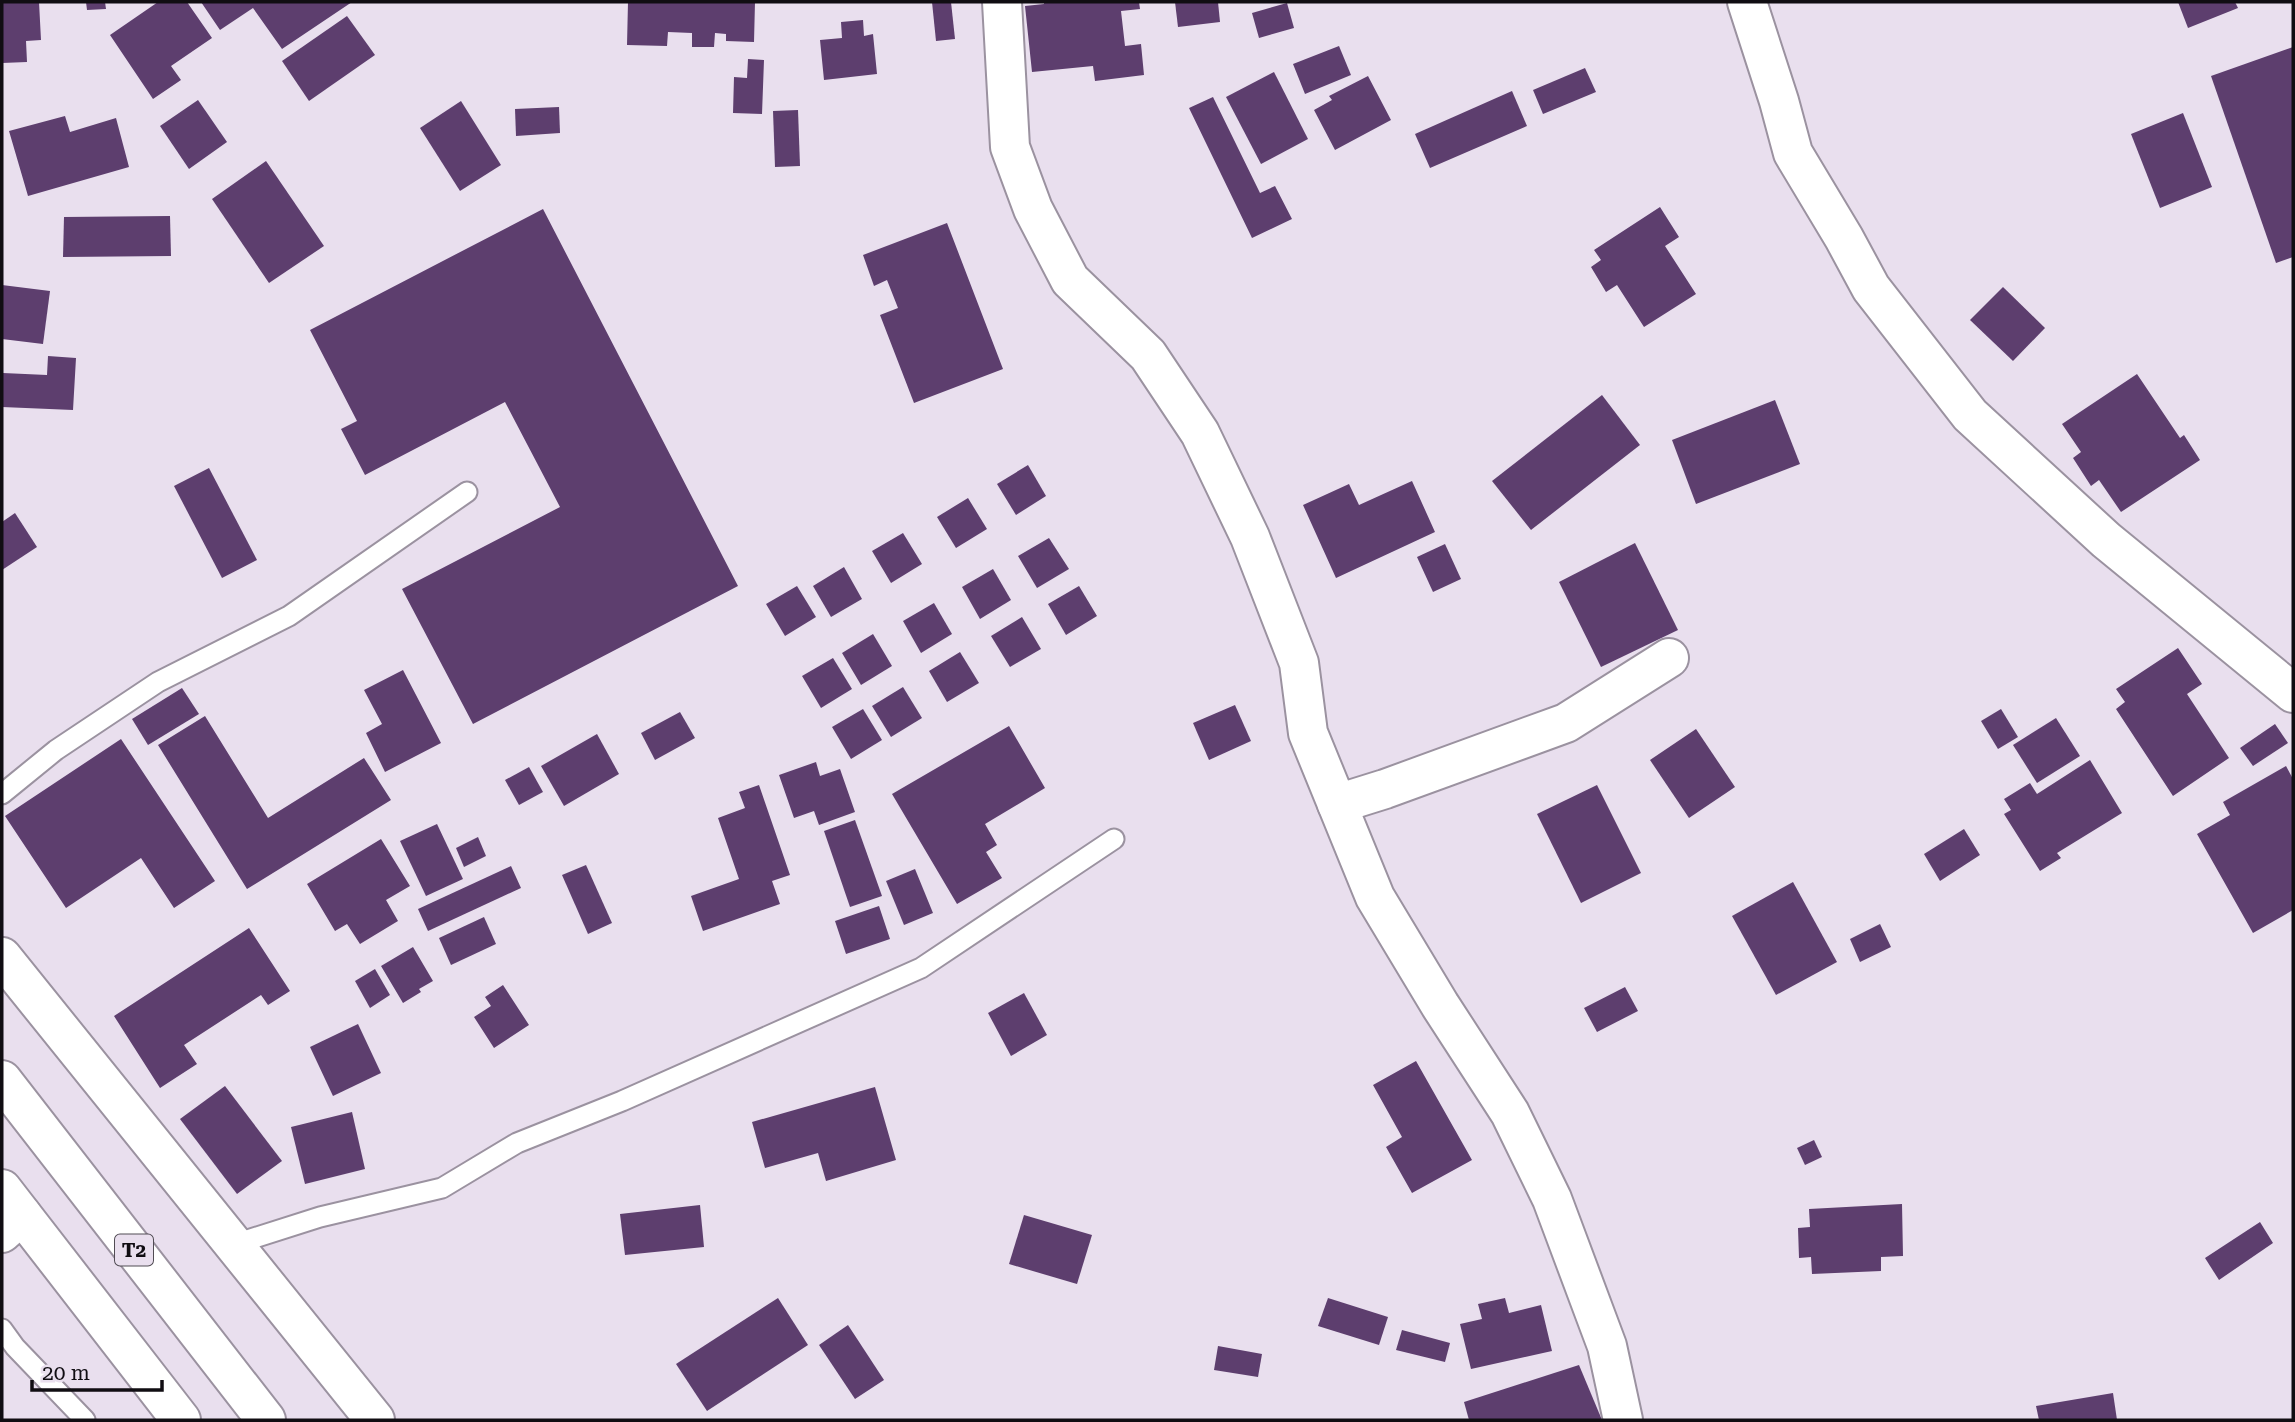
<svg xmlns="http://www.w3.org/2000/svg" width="2295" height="1422" font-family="'Roboto Serif',serif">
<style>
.building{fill:#5d3e6e}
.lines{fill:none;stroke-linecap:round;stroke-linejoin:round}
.service-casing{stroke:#9b92a0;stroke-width:23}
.minor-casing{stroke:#9b92a0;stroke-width:42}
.primary-casing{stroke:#9b92a0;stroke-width:42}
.service{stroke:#fff;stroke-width:19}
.minor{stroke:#fff;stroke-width:38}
.primary{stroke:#fff;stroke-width:38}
.labels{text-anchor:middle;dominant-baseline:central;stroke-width:7;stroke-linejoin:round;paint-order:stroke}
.shield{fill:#e9dfee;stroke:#514c54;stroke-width:2}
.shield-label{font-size:19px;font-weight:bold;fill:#100d12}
</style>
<rect width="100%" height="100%" fill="#e9dfee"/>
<!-- building -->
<g class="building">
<path d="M2,2H39L41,40L26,41L27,62L2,63Z"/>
<path d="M86,2H105L106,9L87,10Z"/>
<path d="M158,2H187L212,38L171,66L181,80L153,99L110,35Z"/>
<path d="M201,2H352L282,49L253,8L220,30Z"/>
<path d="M628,2H755L754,42L726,41V34L715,33L714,47H692V33L668,32L667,46L627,45Z"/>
<path d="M932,2H951L955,39L936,41Z"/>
<path d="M1044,2H1139L1140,9L1121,11L1125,46L1141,44L1144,75L1095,81L1093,66L1032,72L1025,6L1044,4Z"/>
<path d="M1175,2H1218L1220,22L1178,27Z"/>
<path d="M2178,2H2235L2238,8L2188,28Z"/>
<path d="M1287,3L1294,28L1259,38L1252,13Z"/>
<path d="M347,16L375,55L309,101L282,61Z"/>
<path d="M863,20L864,36L873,34L877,74L824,80L820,40L842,38L841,22Z"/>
<path d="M1339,46L1351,75L1305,94L1293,64Z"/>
<path d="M2293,47V257L2276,263L2211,76Z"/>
<path d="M748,59L764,60L762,114L733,113L734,77L747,78Z"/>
<path d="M1585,68L1596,92L1543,114L1533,90Z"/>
<path d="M1274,72L1308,139L1261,164L1226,97Z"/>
<path d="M1368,76L1391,120L1335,150L1314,110L1332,100L1329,96Z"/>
<path d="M1512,91L1527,126L1430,168L1415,134Z"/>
<path d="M1213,97L1260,193L1275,186L1292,219L1252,238L1189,108Z"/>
<path d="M198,100L227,142L189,169L160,126Z"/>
<path d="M461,101L501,165L460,191L420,128Z"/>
<path d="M559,107L560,133L516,136L515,109Z"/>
<path d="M798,110L800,166L775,167L773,111Z"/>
<path d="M2183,113L2212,187L2160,208L2131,134Z"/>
<path d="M65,116L70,132L116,118L129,167L28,196L9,131Z"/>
<path d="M266,161L324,246L269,283L212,199Z"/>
<path d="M1660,207L1679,237L1665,246L1696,294L1644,327L1617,285L1606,292L1591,267L1601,260L1594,250Z"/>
<path d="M543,209L738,586L473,724L402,589L560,507L505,402L365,475L341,429L357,421L310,330Z"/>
<path d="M170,216L171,256L63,257L64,217Z"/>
<path d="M947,223L1003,369L914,403L880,315L898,308L887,280L874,286L863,255Z"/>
<path d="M2,285L50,291L43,344L2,339Z"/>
<path d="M2003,287L2045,328L2013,361L1970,320Z"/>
<path d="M48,356L76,358L73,410L2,407L3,373L47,375Z"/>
<path d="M2137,374L2180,438L2184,435L2200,460L2121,512L2099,480L2091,486L2073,458L2081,452L2062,424Z"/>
<path d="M1602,395L1640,445L1531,530L1492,481Z"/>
<path d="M1775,400L1800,464L1696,504L1672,440Z"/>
<path d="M1028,465L1046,496L1016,515L997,484Z"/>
<path d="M209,468L257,560L222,578L174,486Z"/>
<path d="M1412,481L1435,532L1336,578L1303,505L1349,484L1359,505Z"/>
<path d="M968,498L987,529L956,548L937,517Z"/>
<path d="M15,513L37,547L2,570V522Z"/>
<path d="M903,533L922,564L891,583L872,551Z"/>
<path d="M1049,538L1069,569L1037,588L1018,556Z"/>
<path d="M1635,543L1678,630L1601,667L1559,582Z"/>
<path d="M1445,544L1461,579L1433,592L1417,557Z"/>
<path d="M844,567L862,599L831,617L813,586Z"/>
<path d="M993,569L1011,600L980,619L962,587Z"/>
<path d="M797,586L816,617L785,636L766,604Z"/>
<path d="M1079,586L1097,616L1066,635L1048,604Z"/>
<path d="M934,603L952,634L921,653L903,621Z"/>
<path d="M1022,617L1041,649L1010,667L991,636Z"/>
<path d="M873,634L892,666L861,685L842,653Z"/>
<path d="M2178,648L2202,684L2187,694L2229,758L2173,796L2116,709L2125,702L2116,689Z"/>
<path d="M960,652L979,683L947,702L929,671Z"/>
<path d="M833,658L852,689L821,708L802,676Z"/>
<path d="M403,670L441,743L385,772L366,733L382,724L364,690Z"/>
<path d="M903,687L922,718L891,737L872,706Z"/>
<path d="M182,688L199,714L148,745L132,719Z"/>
<path d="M1235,705L1251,741L1209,760L1193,723Z"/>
<path d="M863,709L882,740L851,759L832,727Z"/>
<path d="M2001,709L2018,737L1998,749L1981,721Z"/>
<path d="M680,712L695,738L655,760L641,733Z"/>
<path d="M205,716L268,818L364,758L391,800L247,889L158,745Z"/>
<path d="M2056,718L2080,756L2037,783L2013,745Z"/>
<path d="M2275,724L2288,743L2253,766L2240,748Z"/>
<path d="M1009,726L1045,788L985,824L997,845L986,852L1002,878L957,904L892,794Z"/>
<path d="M1696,729L1735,787L1689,818L1650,760Z"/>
<path d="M597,734L619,774L564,806L541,766Z"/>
<path d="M121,739L215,881L174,908L141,858L66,908L5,816Z"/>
<path d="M2090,760L2122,813L2057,853L2061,858L2040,871L2004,814L2011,810L2004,799L2030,783L2037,794Z"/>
<path d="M816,762L820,776L840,769L855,812L819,825L814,811L794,818L779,775Z"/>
<path d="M2286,766L2293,779V910L2253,933L2197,834L2230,815L2223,802Z"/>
<path d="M529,767L543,792L519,805L505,780Z"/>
<path d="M759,785L790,875L772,881L780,904L703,931L691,896L739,879L718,818L745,808L739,792Z"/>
<path d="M1597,785L1641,873L1581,903L1537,814Z"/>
<path d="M855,820L882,896L850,907L824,831Z"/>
<path d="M437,824L463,879L426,896L400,841Z"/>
<path d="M1964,829L1980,855L1940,881L1924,854Z"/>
<path d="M478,837L486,856L464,867L456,848Z"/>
<path d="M381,839L410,886L386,900L398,921L360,944L347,924L335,931L307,884Z"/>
<path d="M586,865L612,923L588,934L562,875Z"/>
<path d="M511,866L521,888L428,931L418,909Z"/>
<path d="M915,869L933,913L904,925L886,881Z"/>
<path d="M1793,882L1837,962L1776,995L1732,916Z"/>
<path d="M879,906L890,939L846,954L835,921Z"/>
<path d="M484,917L496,944L451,965L439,938Z"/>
<path d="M1880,924L1891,947L1860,962L1850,939Z"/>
<path d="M249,928L290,991L268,1005L261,995L184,1045L197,1064L160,1088L114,1016Z"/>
<path d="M413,947L433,981L419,989L421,992L403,1003L381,966Z"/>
<path d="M375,969L390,995L370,1008L355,981Z"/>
<path d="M503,985L529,1025L494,1048L474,1017L491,1006L485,997Z"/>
<path d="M1625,987L1638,1011L1597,1032L1584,1008Z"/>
<path d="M1024,993L1047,1035L1011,1056L988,1013Z"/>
<path d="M358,1024L381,1073L333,1096L310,1047Z"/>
<path d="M1416,1061L1472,1160L1412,1193L1386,1147L1402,1137L1373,1085Z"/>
<path d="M225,1086L282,1161L237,1194L180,1119Z"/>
<path d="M875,1087L896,1160L826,1181L818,1153L765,1168L752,1122Z"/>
<path d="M352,1112L365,1169L305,1184L291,1127Z"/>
<path d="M1814,1140L1822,1157L1805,1165L1797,1148Z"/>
<path d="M1902,1204L1903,1256L1881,1257V1271L1812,1274L1811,1257L1799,1258L1798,1228L1810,1227L1809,1209Z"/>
<path d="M700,1205L704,1247L625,1255L620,1214Z"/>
<path d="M1024,1215L1092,1235L1077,1284L1009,1264Z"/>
<path d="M2260,1222L2273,1243L2219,1280L2205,1258Z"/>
<path d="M778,1298L808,1345L707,1411L676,1364Z"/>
<path d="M1328,1298L1388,1317L1379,1345L1318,1326Z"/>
<path d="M1505,1298L1509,1313L1541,1305L1552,1351L1471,1369L1460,1324L1482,1319L1478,1304Z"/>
<path d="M848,1325L884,1380L855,1399L819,1345Z"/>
<path d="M1402,1330L1450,1343L1445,1362L1396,1350Z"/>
<path d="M1218,1346L1262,1354L1258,1377L1214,1370Z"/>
<path d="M1579,1365L1602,1420H1469L1464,1402Z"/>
<path d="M2113,1393L2117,1420H2039L2036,1406Z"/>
</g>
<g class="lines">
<defs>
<g id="service">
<path d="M2,794L56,750L158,682L289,616L467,492"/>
<path d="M235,1244L320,1217L442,1188L517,1143L622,1101L921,968L1114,839"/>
<path d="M2,1329L15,1347L85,1420"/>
</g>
<g id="minor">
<path d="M1002,2L1010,147L1033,209L1070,280L1148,355L1200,433L1250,537L1299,663L1308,733L1375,897L1440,1005L1510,1113L1552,1199L1607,1346L1623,1420"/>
<path d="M1747,2L1779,101L1793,153L1844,238L1871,288L1970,415L2106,540L2293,693"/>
<path d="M1337,804L1385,789L1566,723L1669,658"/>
<path d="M2,957L375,1420"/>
<path d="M2,1233L22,1215"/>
</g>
<g id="primary">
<path d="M2,1080L266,1420"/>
<path d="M2,1189L181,1420"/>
</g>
</defs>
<!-- service casing -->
<use href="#service" class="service-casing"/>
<!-- minor casing -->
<use href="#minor" class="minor-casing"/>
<!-- primary casing -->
<use href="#primary" class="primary-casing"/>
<!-- service -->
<use href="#service" class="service"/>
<!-- minor -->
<use href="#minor" class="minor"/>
<!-- primary -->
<use href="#primary" class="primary"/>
</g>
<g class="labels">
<!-- shield labels -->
<rect class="shield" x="115" y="1234.5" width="38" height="31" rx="5"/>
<g class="shield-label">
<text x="134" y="1250">T2</text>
</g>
</g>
<!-- border -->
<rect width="2295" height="1422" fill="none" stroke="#100d12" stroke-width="7"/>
<!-- scale -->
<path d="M32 1380v10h130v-10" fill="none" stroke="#100d12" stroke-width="3.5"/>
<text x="42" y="1380" font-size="21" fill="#100d12" stroke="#e9dfee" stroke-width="5" paint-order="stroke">20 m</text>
</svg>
